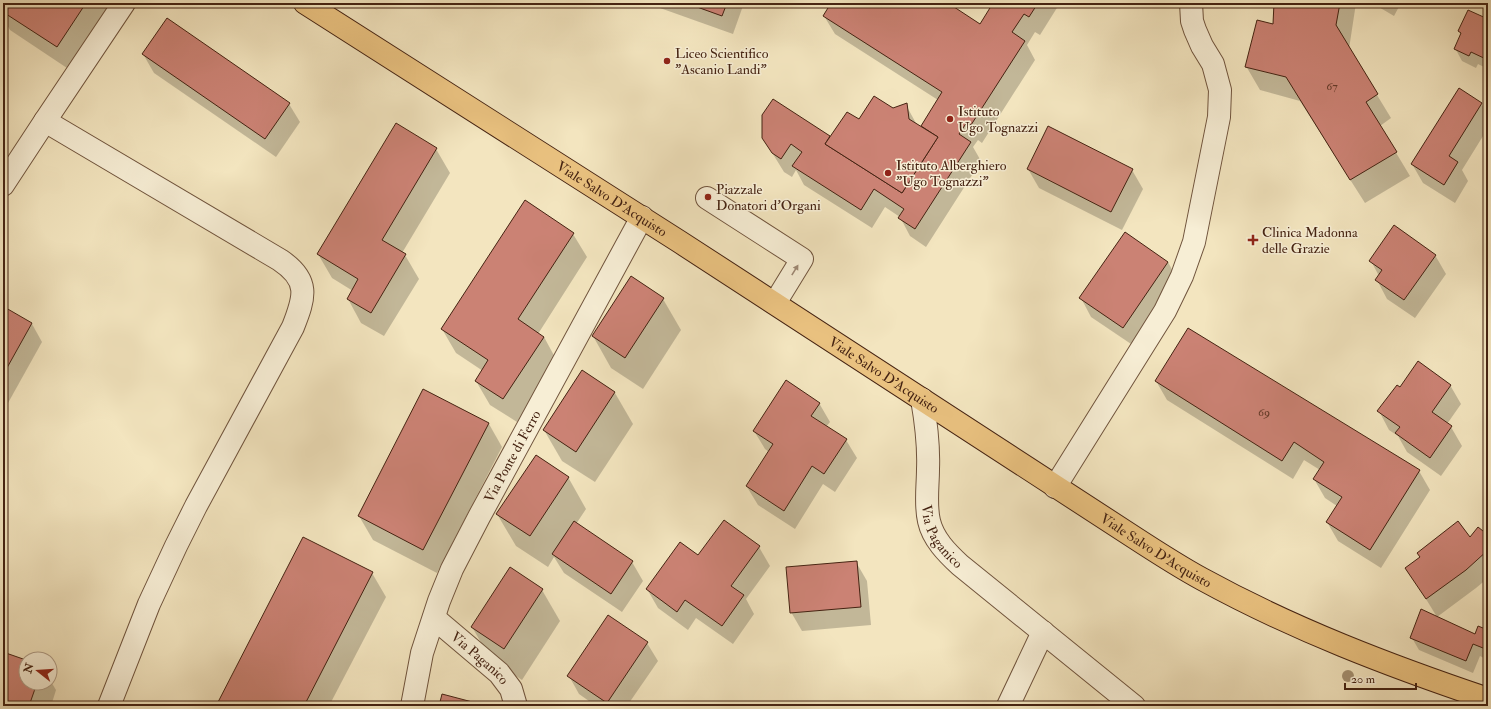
<svg xmlns="http://www.w3.org/2000/svg" width="1491" height="709" font-family="'IM FELL Double Pica',serif">
<style>
.shadow{fill:#0003}
.building{fill:#cb8274;stroke:#452312}
.lines{fill:none;stroke-linecap:round;stroke-linejoin:round}
.minor-casing{stroke:#70543d;stroke-width:24}
.major-casing{stroke:#452312;stroke-width:24}
.minor{stroke:#f7eed5;stroke-width:22}
.major{stroke:#eac280;stroke-width:22}
.tree{fill:#a49071}
.oneway{fill:#9e8874}
.poi-dot{fill:#8f2418;stroke:#f7eed5;stroke-width:1.5}
.labels{text-anchor:middle;dominant-baseline:central;stroke-width:3;stroke-linejoin:round;paint-order:stroke}
.number-label{font-size:12px;fill:#663b2a}
.poi-label{font-size:14px;fill:#452312;stroke:#f7eed5;text-anchor:start}
.street-label{font-size:14px;fill:#452312;stroke:#f7eed5}
</style>
<rect width="100%" height="100%" fill="#f3e5bf"/>
<filter id="stains"><feTurbulence type="fractalNoise" baseFrequency=".005" numOctaves="4"/><feColorMatrix values="0 0 0 0 .2 0 0 0 0 .09 0 0 0 0 .02 0 0 0 .5 -.17"/></filter>
<radialGradient id="worn" r=".72"><stop offset=".6" stop-color="#630" stop-opacity="0"/><stop offset="1" stop-color="#630" stop-opacity=".3"/></radialGradient>
<!-- shadow -->
<g class="shadow">
<path d="M3,3H115L70,70L10,30L3,18Z"/>
<path d="M646,3H744L733,34Z"/>
<path d="M832,3H946L981,25L995,3H1060L1040,35L1035,32L1027,45L1035,60L982,143L978,140L973,147L981,161L926,247L910,236L900,217L885,207L872,228L804,185L796,170L792,177L784,172L763,138L773,100L831,137L859,121L906,105L917,125L921,127L938,100L835,34L824,16Z"/>
<path d="M1275,3H1356L1349,49L1391,118L1380,126L1410,176L1365,203L1300,101L1260,90L1246,66L1273,26Z"/>
<path d="M1372,3H1401L1394,16Z"/>
<path d="M1488,20V69L1478,64L1476,68L1462,61L1455,48L1461,34L1459,31Z"/>
<path d="M143,54L289,104L300,122L276,157L154,73Z"/>
<path d="M1481,103L1488,115V128L1462,170L1468,181L1455,203L1423,183L1412,164Z"/>
<path d="M436,149L450,173L402,253L405,255L419,279L384,336L361,323L348,299L353,291L332,278L318,254Z"/>
<path d="M1028,169L1132,170L1143,189L1122,230L1039,188Z"/>
<path d="M573,234L587,257L538,334L544,337L557,361L517,422L490,405L476,381L483,371L456,353L442,329Z"/>
<path d="M1435,255L1446,274L1415,318L1387,299L1377,280L1379,276L1371,261Z"/>
<path d="M1168,262L1178,281L1134,346L1091,317L1081,298Z"/>
<path d="M663,299L681,330L643,389L611,368L593,336Z"/>
<path d="M3,315L32,324L42,342L3,412Z"/>
<path d="M582,371L615,393L633,424L595,482L562,461L544,430Z"/>
<path d="M1156,381L1419,471L1430,490L1381,568L1338,541L1327,522L1337,506L1325,498L1314,479L1320,470L1304,460L1293,479L1167,400Z"/>
<path d="M1450,385L1461,404L1447,424L1451,427L1462,446L1441,476L1407,452L1398,436L1389,430L1379,411L1400,388Z"/>
<path d="M819,403L830,422L826,427L846,440L857,458L835,492L823,484L795,529L758,505L747,487L769,452L765,449L754,431Z"/>
<path d="M489,424L502,447L437,573L373,540L359,516Z"/>
<path d="M568,477L586,509L576,524L632,562L643,581L622,612L564,573L554,557L548,567L516,546L497,514Z"/>
<path d="M1488,537V578L1476,588L1437,617L1407,568L1420,557L1470,538Z"/>
<path d="M759,547L770,566L746,599L754,614L733,644L696,618L688,630L658,608L647,589L698,557Z"/>
<path d="M856,562L867,581L871,625L802,631L791,612Z"/>
<path d="M372,573L386,597L329,706H217Z"/>
<path d="M542,590L560,621L522,680L490,658L472,627Z"/>
<path d="M1488,631V660L1480,656L1473,673L1419,650L1412,638L1476,635Z"/>
<path d="M647,643L658,661L627,706H596L579,694L569,676Z"/>
<path d="M3,653L26,661V683H50V680L56,690L51,706H3Z"/>
</g>
<!-- building -->
<g class="building">
<path d="M3,3H49L50,4L51,3H86L57,47L3,12Z"/>
<path d="M686,3H727L722,16Z"/>
<path d="M831,3H948L980,24L993,3H1038L1029,17L1024,14L1012,32L1025,41L971,125L967,122L959,134L971,142L915,229L898,218L904,209L874,189L861,210L792,166L802,152L791,144L781,159L772,153L762,138V115L773,99L830,136L825,144L902,193L938,137L921,126L942,92L823,16Z"/>
<path d="M1274,3H1340L1336,25L1378,94L1366,102L1397,152L1350,180L1286,77L1245,67L1257,20L1273,24Z"/>
<path d="M1468,10L1488,19V60L1471,52L1469,56L1454,49L1461,33L1458,31Z"/>
<path d="M167,18L290,103L265,139L142,54Z"/>
<path d="M1459,88L1482,103L1449,156L1458,162L1444,185L1411,164Z"/>
<path d="M874,96L893,108L907,103L909,119L938,137L902,193L825,144L847,112L859,119Z"/>
<path d="M396,123L437,148L382,240L406,254L371,313L347,299L358,279L317,254Z"/>
<path d="M1048,126L1133,169L1111,212L1027,169Z"/>
<path d="M525,200L574,233L518,319L544,337L503,399L475,381L488,360L441,329Z"/>
<path d="M1394,225L1436,255L1404,300L1375,280L1382,270L1369,261Z"/>
<path d="M1125,232L1168,262L1123,328L1079,298Z"/>
<path d="M631,276L664,298L625,358L592,336Z"/>
<path d="M6,308L32,323L3,375V313Z"/>
<path d="M1188,328L1420,470L1370,550L1326,522L1342,497L1313,479L1324,462L1294,442L1282,461L1155,381Z"/>
<path d="M1418,361L1451,385L1432,412L1452,426L1430,458L1395,433L1400,427L1377,411L1397,385L1400,387Z"/>
<path d="M582,370L615,392L576,452L543,430Z"/>
<path d="M786,380L820,403L811,416L847,439L824,474L812,466L784,511L746,486L773,444L753,431Z"/>
<path d="M423,389L489,423L423,550L358,516Z"/>
<path d="M536,455L569,477L530,536L496,514Z"/>
<path d="M724,520L760,546L731,586L744,595L722,626L685,600L677,612L646,589L680,542L698,555Z"/>
<path d="M574,521L633,561L611,594L552,554Z"/>
<path d="M1458,521L1470,537L1478,527L1488,535V550L1466,570L1426,599L1405,568L1420,557L1417,553Z"/>
<path d="M303,537L373,572L304,706H216Z"/>
<path d="M857,561L861,607L790,613L786,567Z"/>
<path d="M510,567L543,589L504,649L471,627Z"/>
<path d="M1421,609L1475,634L1478,626L1488,630V650L1473,644L1466,661L1410,638Z"/>
<path d="M608,615L648,642L607,703L567,676Z"/>
<path d="M3,652L26,660V683H37L29,706H3Z"/>
<path d="M442,694L480,704V706H439Z"/>
</g>
<g class="lines">
<defs>
<g id="minor">
<path d="M45,121L280,260C310,280 305,297 293,327L196,506L176,546L149,604L109,706"/>
<path d="M3,185L45,121L124,3"/>
<path d="M707,198L802,259L775,303"/>
<path id="s1" d="M922,399C926,422 929,445 928,469C928,486 925,504 929,521C933,539 947,553 960,565L1134,706"/>
<path d="M1055,487L1165,311L1182,276L1194,242L1219,117L1220,90L1213,64L1202,46L1195,30L1192,21L1191,3"/>
<path id="s2" d="M434,618L499,673L511,689L516,706"/>
<path id="s3" d="M412,706L422,653L439,601L452,569L479,517L642,217"/>
<path d="M1008,706L1043,632"/>
</g>
<g id="major">
<path id="s4" d="M305,3L680,242L1132,536C1155,551 1178,566 1202,579C1293,629 1390,666 1488,699"/>
</g>
</defs>
<!-- minor casing -->
<use href="#minor" class="minor-casing"/>
<!-- major casing -->
<use href="#major" class="major-casing"/>
<!-- minor -->
<use href="#minor" class="minor"/>
<!-- major -->
<use href="#major" class="major"/>
</g>
<!-- trees -->
<circle class="tree" cx="1348" cy="676" r="6"/>
<!-- one-way arrows -->
<defs><path id="oneway-solid" d="M-6-.8H1V-3.2L6.5 0L1 3.2V.8H-6Z"/></defs>
<use class="oneway" href="#oneway-solid" transform="translate(795 270) rotate(-58)"/>
<!-- markers -->
<g class="poi-dot">
<circle cx="667" cy="61" r="4"/>
<circle cx="950" cy="119" r="4"/>
<circle cx="888" cy="173" r="4"/>
<circle cx="708" cy="197" r="4"/>
<path d="M1251 234h4v4h4v4h-4v4h-4v-4h-4v-4h4z"/>
</g>
<g class="labels">
<!-- number labels -->
<g class="number-label">
<text x="1332" y="86">67</text>
<text x="1264" y="412">69</text>
</g>
<!-- poi labels -->
<g class="poi-label">
<text x="675" y="53">Liceo Scientifico<tspan x="675" dy="16">"Ascanio Landi"</tspan></text>
<text x="958" y="111">Istituto<tspan x="958" dy="16">Ugo Tognazzi</tspan></text>
<text x="896" y="165">Istituto Alberghiero<tspan x="896" dy="16">"Ugo Tognazzi"</tspan></text>
<text x="716" y="189">Piazzale<tspan x="716" dy="16">Donatori d'Organi</tspan></text>
<text x="1262" y="232">Clinica Madonna<tspan x="1262" dy="16">delle Grazie</tspan></text>
</g>
<!-- street labels -->
<g class="street-label">
<text stroke="none"><textPath href="#s4" startOffset="364">Viale Salvo D'Acquisto</textPath></text>
<text stroke="none"><textPath href="#s4" startOffset="688">Viale Salvo D'Acquisto</textPath></text>
<text stroke="none"><textPath href="#s3" startOffset="271">Via Ponte di Ferro</textPath></text>
<text stroke="none"><textPath href="#s1" startOffset="142">Via Paganico</textPath></text>
<text stroke="none"><textPath href="#s4" startOffset="1012">Viale Salvo D'Acquisto</textPath></text>
<text stroke="none"><textPath href="#s2" startOffset="61">Via Paganico</textPath></text>
</g>
</g>
<!-- margin -->
<rect width="1491" height="709" fill="none" stroke="#f3e5bf" stroke-width="16"/>
<rect x="4" y="4" width="1483" height="701" fill="none" stroke="#452312" stroke-width="2"/>
<rect x="8" y="8" width="1475" height="693" fill="none" stroke="#452312"/>
<!-- north arrow -->
<g transform="translate(38 671) rotate(287)"><circle r="19" fill="#f7eed5" stroke="#b09d87"/>
<path d="M0-3L7 15L0 10L-7 15Z" fill="#8f2418"/>
<text y="-6" font-size="11" font-weight="bold" text-anchor="middle" fill="#452312">N</text>
</g>
<!-- scale -->
<path d="M1345 683v6h71v-6" fill="none" stroke="#452312" stroke-width="2"/>
<text x="1351" y="683" font-size="12" fill="#452312" stroke="#f7eed5" stroke-width="3" paint-order="stroke">20 m</text>
<rect width="100%" height="100%" filter="url(#stains)"/>
<rect width="100%" height="100%" fill="url(#worn)"/>
</svg>
